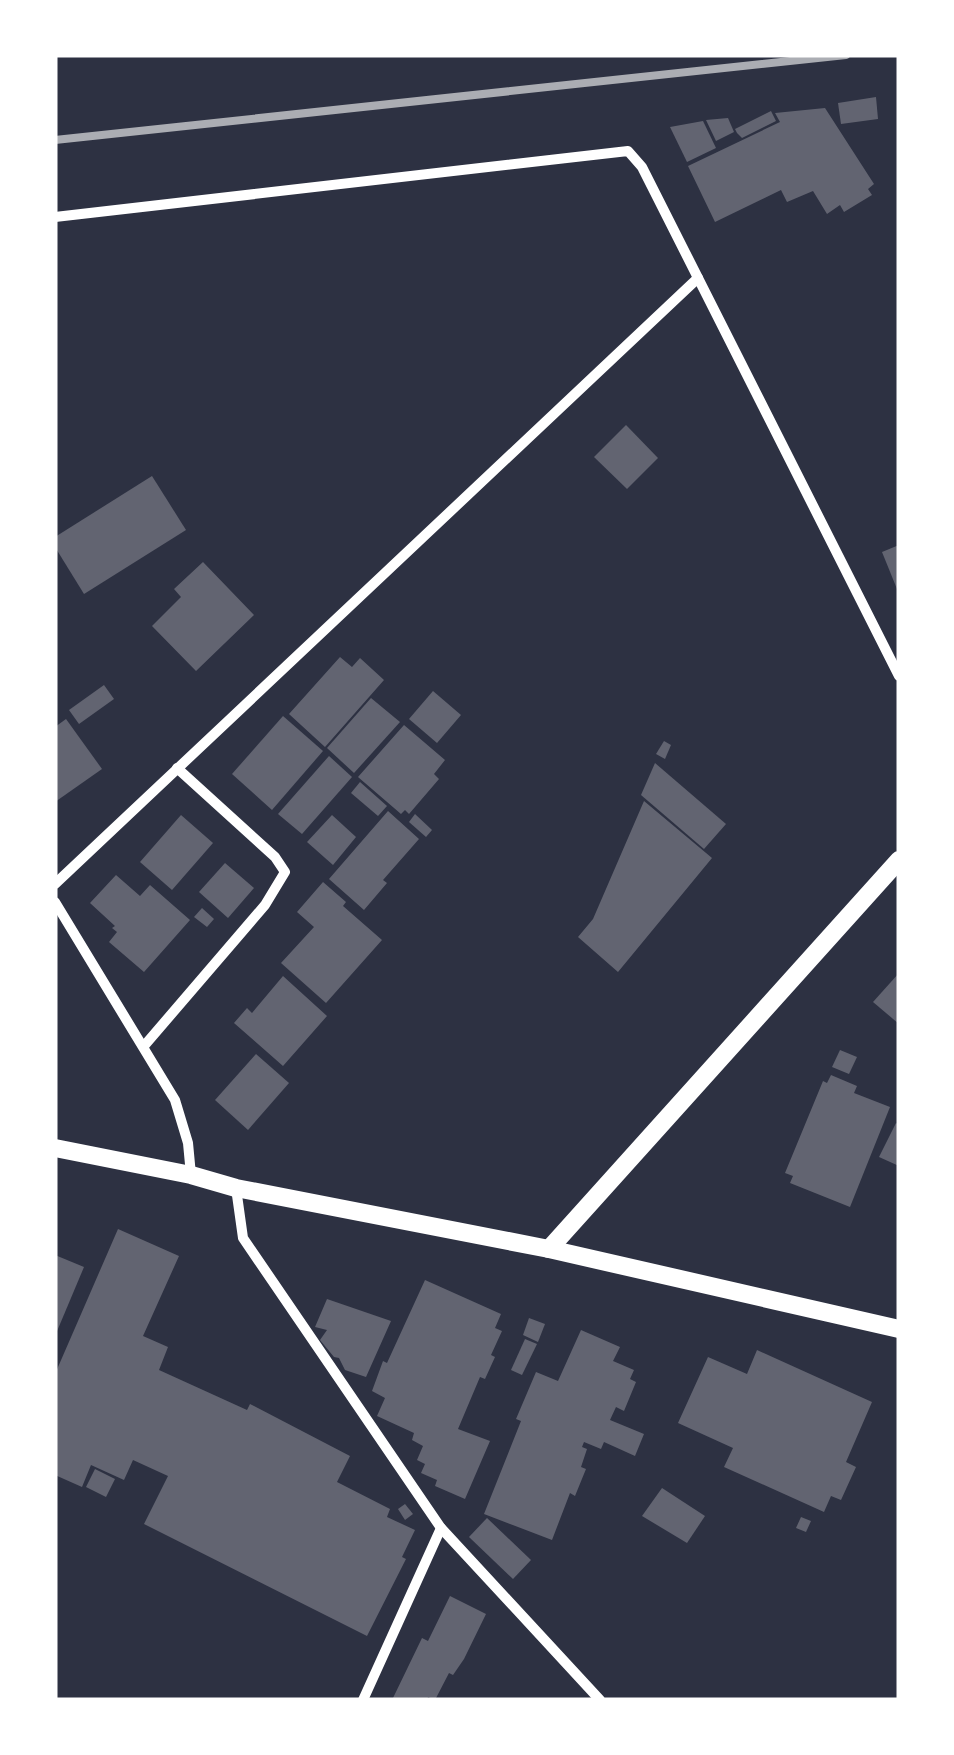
<svg xmlns="http://www.w3.org/2000/svg" width="954" height="1755" font-family="'Titillium Web',sans-serif">
<style>
.building{fill:#626471}
.lines{fill:none;stroke-linecap:round;stroke-linejoin:round}
.minor{stroke:#fff;stroke-width:10}
.tertiary{stroke:#fff;stroke-width:18}
.rail{stroke:#abadb3;stroke-width:8}
</style>
<rect width="100%" height="100%" fill="#2d3142"/>
<!-- building -->
<g class="building">
<path d="M876,97L878,119L841,124L838,103Z"/>
<path d="M825,108L874,184L868,189L872,195L844,212L840,205L827,214L813,191L787,202L781,190L715,222L688,166L780,122L775,113Z"/>
<path d="M771,111L776,121L742,138L737,133L735,129Z"/>
<path d="M728,118L734,132L716,141L706,120Z"/>
<path d="M703,121L716,148L687,162L670,127Z"/>
<path d="M626,425L658,458L627,489L594,457Z"/>
<path d="M152,476L186,530L84,594L55,547V537Z"/>
<path d="M899,545V594L882,552Z"/>
<path d="M203,562L254,615L196,671L152,626L181,597L174,589Z"/>
<path d="M340,657L352,667L360,658L384,680L325,747L289,714Z"/>
<path d="M104,685L114,699L79,724L69,710Z"/>
<path d="M433,691L461,715L437,743L409,719Z"/>
<path d="M371,698L400,722L354,773L327,748Z"/>
<path d="M283,716L323,751L272,810L232,774Z"/>
<path d="M66,719L102,769L55,802V727Z"/>
<path d="M404,725L445,760L434,774L439,779L409,814L405,810L401,814L358,777Z"/>
<path d="M664,741L671,745L665,759L656,754Z"/>
<path d="M329,756L352,777L302,834L278,814Z"/>
<path d="M655,763L726,824L704,849L641,795Z"/>
<path d="M360,782L387,806L378,816L351,793Z"/>
<path d="M644,801L712,858L618,972L578,937L593,919Z"/>
<path d="M388,811L419,839L383,880L387,883L364,910L329,879Z"/>
<path d="M415,814L432,830L426,837L409,822Z"/>
<path d="M181,815L213,843L172,890L140,862Z"/>
<path d="M332,815L356,837L333,865L307,842Z"/>
<path d="M225,863L254,888L228,918L199,892Z"/>
<path d="M116,875L140,896L150,885L190,920L144,972L109,942L117,932L112,928L115,926L90,903Z"/>
<path d="M323,882L346,902L343,906L382,940L326,1003L281,963L314,927L297,912Z"/>
<path d="M202,908L214,919L207,927L194,917Z"/>
<path d="M899,973V1024L873,1002Z"/>
<path d="M283,976L327,1016L283,1066L234,1023L247,1008L252,1013Z"/>
<path d="M840,1050L857,1057L849,1074L832,1067Z"/>
<path d="M256,1054L289,1083L248,1130L215,1100Z"/>
<path d="M831,1075L857,1086L854,1093L890,1107L850,1207L790,1183L793,1176L785,1173L823,1081L827,1083Z"/>
<path d="M896,1123L899,1125V1166L879,1157Z"/>
<path d="M118,1229L179,1256L143,1336L168,1347L159,1370L247,1410L250,1404L350,1456L337,1482L390,1509L387,1517L415,1530L402,1557L406,1559L367,1636L144,1524L168,1476L133,1460L124,1480L91,1465L82,1487L55,1475V1374Z"/>
<path d="M55,1255L84,1267L55,1336Z"/>
<path d="M425,1280L501,1314L495,1328L502,1331L491,1355L495,1357L485,1379L480,1377L458,1429L490,1441L465,1499L435,1486L437,1480L421,1473L425,1464L417,1460L423,1446L412,1440L414,1433L377,1416L385,1398L372,1391L383,1361L387,1363Z"/>
<path d="M327,1299L391,1321L366,1377L345,1370L339,1358L334,1357L320,1340L327,1330L315,1327Z"/>
<path d="M529,1318L545,1324L538,1342L523,1335Z"/>
<path d="M581,1330L620,1347L613,1361L634,1370L630,1379L636,1382L624,1411L616,1407L610,1420L644,1434L635,1456L604,1442L601,1449L584,1442L582,1447L587,1449L581,1467L586,1469L575,1496L570,1493L552,1540L484,1514L521,1421L516,1419L536,1372L558,1381Z"/>
<path d="M525,1339L537,1344L522,1375L511,1370Z"/>
<path d="M757,1350L872,1402L846,1462L856,1467L841,1500L831,1496L824,1512L724,1467L733,1448L678,1423L708,1357L747,1374Z"/>
<path d="M95,1469L115,1479L106,1497L86,1487Z"/>
<path d="M662,1488L705,1516L687,1543L642,1516Z"/>
<path d="M405,1504L413,1514L405,1520L398,1509Z"/>
<path d="M801,1517L811,1521L806,1532L796,1528Z"/>
<path d="M487,1518L531,1560L513,1579L469,1537Z"/>
<path d="M450,1596L486,1614L464,1659L453,1675L449,1673L435,1700L428,1697L427,1700L393,1698L422,1638L428,1641Z"/>
</g>
<g class="lines">
<!-- minor -->
<g class="minor">
<path d="M55,217L628,151L642,167L899,676"/>
<path d="M55,884L698,278"/>
<path d="M55,902L175,1100L188,1143L191,1175"/>
<path d="M144,1046L265,905L285,872L275,857L177,768"/>
<path d="M236,1188L243,1238L441,1528L600,1700"/>
<path d="M363,1700L441,1528"/>
</g>
<!-- tertiary -->
<g class="tertiary">
<path d="M55,1148L191,1175L236,1188L549,1249L899,1329"/>
<path d="M549,1249L899,860"/>
</g>
<!-- rail -->
<path class="rail" d="M55,140L846,55"/>
</g>
<!-- border -->
<rect width="954" height="1755" fill="none" stroke="#ffffff" stroke-width="115"/>
</svg>
